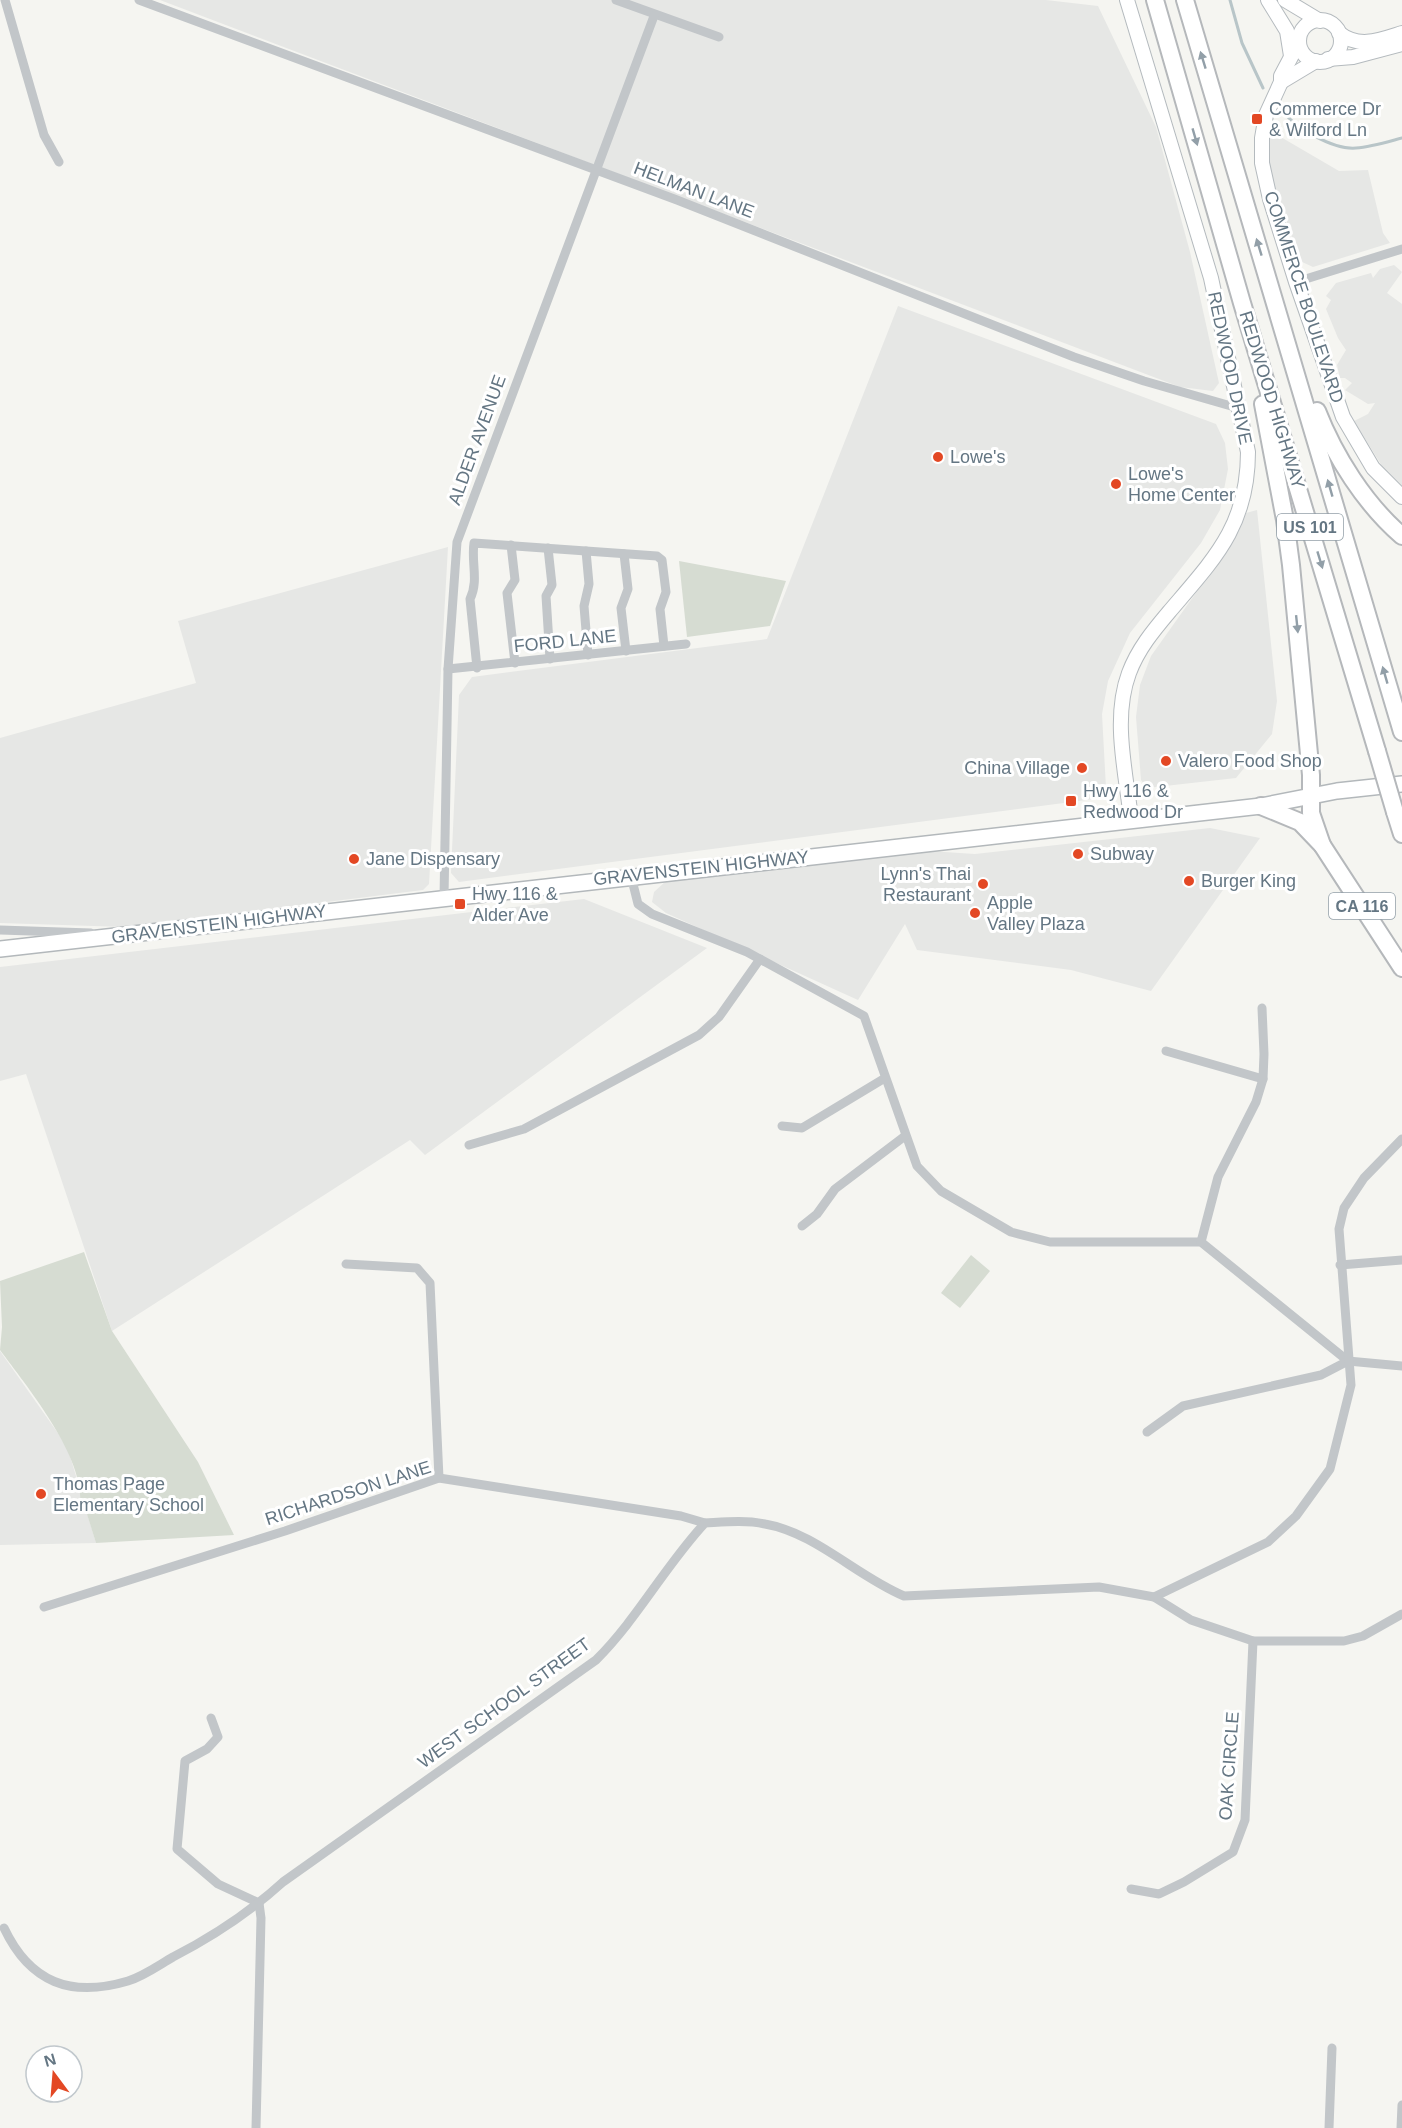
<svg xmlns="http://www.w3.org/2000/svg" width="1402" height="2128" font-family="Helvetica,sans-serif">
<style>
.built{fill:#e6e7e5}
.green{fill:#d6dcd2}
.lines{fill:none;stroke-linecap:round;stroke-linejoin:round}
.stream{stroke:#b8c5c8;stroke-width:3}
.secondary-casing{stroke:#b4babe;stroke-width:16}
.primary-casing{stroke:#b3b8bb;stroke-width:18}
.highway-casing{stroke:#b5b8bb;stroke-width:20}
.street{stroke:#c2c6c9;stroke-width:9}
.secondary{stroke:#fff;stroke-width:14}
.primary{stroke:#fff;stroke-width:15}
.highway{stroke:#fff;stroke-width:16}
.highway-bridge-casing{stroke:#b5b8bb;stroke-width:20;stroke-linecap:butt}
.highway-bridge{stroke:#fff;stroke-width:16}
.oneway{fill:#929fa8}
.poi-dot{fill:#e34824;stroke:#fff;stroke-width:2}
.labels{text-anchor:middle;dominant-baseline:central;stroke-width:6;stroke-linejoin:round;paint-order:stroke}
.shield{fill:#fff;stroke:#929fa8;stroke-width:1.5}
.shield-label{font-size:16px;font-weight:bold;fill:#647683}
.poi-label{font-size:18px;fill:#647683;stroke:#fff;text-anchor:start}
.street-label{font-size:18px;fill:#647683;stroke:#fff}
</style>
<rect width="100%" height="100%" fill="#f5f5f1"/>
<!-- built -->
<g class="built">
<path d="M160,0H1046L1098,6L1156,127L1190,252L1219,383L1213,391L1180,387Z"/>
<path d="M1263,133L1279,136L1339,171L1368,170L1383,233L1390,243L1313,267L1300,261L1269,170Z"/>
<path d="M1394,265L1402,272L1387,293L1402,304V490L1392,482L1354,421L1368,414L1375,403L1368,404L1345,390L1352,383L1345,378H1340L1337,365L1346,350L1338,338L1326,309L1331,300L1326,296L1336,283L1371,273L1373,278L1380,269Z"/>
<path d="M898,306L1216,424L1225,443L1228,469L1220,510L1201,543L1130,633L1108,681L1102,714L1106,788L1094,799L459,882L451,873L459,695L472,677L767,639Z"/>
<path d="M1257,510L1277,701L1272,734L1236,778L1147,788L1141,780L1136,717L1140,685L1151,656L1230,545L1246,513Z"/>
<path d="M448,547L429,884L423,890L125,927L0,923V738L196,683L178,621Z"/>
<path d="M1210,828L1260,838L1151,991L1071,970L917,950L905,924L858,1000L666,913L652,902L654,892L666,881L929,851L975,854Z"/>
<path d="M584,899L707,948L425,1155L410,1140L112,1331L26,1074L0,1081V967Z"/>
<path d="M0,1351L67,1446L96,1543L0,1545Z"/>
</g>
<!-- green -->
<g class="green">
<path d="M679,561L786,581L770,626L687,637Z"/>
<path d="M84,1252L112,1331L198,1462L234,1535L96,1543L87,1514L80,1506C86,1458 28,1388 0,1350L2,1327L0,1281Z"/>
<path d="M971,1255L990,1271L960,1308L941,1293Z"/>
</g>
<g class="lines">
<!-- stream -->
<g class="stream">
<path d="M1230,0L1242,43L1263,88"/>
<path d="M1280,108C1293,127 1333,150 1356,148C1371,147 1387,142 1402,138"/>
</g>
<defs>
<g id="secondary">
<path d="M1127,0L1211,278L1248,452C1248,526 1214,559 1169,612C1153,631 1138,649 1129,673C1112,719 1126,772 1131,819"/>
<path d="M1268,0L1287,31L1291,56"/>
<path d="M1285,0L1320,21"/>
<circle cx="1320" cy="41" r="21"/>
<path d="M1339,33C1359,49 1380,40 1402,33"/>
<path d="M1299,42L1281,76V82L1266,115L1262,138V163L1270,199L1296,282L1343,417L1373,468L1402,497"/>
<path d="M1328,59L1353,57L1402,44"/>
<path d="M1281,82L1316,61"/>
</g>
<path id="primary" d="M0,949L1261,806L1337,791L1402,784"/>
<g id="highway">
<path d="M1155,0L1242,303L1377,751"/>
<path d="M1185,0L1402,732"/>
<path d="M1263,404L1285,520L1291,565L1311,775V813L1322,845"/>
<path d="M1317,411C1335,457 1365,504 1402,536"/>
<path d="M1261,806L1300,822L1322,845L1402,968"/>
<path d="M1395,812L1402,834"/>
</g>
</defs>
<!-- secondary casing -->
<use href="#secondary" class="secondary-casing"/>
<!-- primary casing -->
<use href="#primary" class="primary-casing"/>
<!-- highway casing -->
<use href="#highway" class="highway-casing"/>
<!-- street -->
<g class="street">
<path d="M5,0L44,135L59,162"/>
<path d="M139,0L677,200L1074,357L1144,381L1238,408"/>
<path d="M616,0L719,37"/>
<path d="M1296,282L1402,249"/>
<path d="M511,545L515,580L507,593L515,663"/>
<path d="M548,548L552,585L546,596L550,659"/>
<path d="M586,551L589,584L584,606L588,655"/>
<path d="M624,554L628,589L621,608L626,651"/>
<path d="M477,668L470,599C479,581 471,562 474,543L657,556L662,560L666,592L660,609L664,646"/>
<path d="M448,669L686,644"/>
<path d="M631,876L638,904L652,914L747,952L864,1016L917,1166L941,1191L1011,1232L1050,1242H1201L1348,1361L1402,1366"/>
<path d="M444,898L448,669L457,542L654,16"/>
<path d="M0,930L91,933"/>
<path d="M1166,1051L1263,1079"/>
<path d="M782,1126L802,1128L885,1078"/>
<path d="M469,1145L524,1129L699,1035L719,1017L760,959"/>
<path d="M802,1226L817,1214L835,1189L905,1136"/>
<path d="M1201,1242L1218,1177L1256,1102L1263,1079L1264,1054L1262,1008"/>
<path d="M346,1264L417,1268L430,1283L439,1478"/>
<path d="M1340,1265L1402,1260"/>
<path d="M1147,1432L1183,1406L1321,1375L1348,1361"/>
<path d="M1154,1597L1268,1542L1296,1516L1330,1469L1351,1385L1339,1229L1344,1208L1364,1178L1402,1139"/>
<path d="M44,1607L285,1531L439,1478L681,1516L705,1523"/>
<path d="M211,1718L218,1737L207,1749L185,1761L177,1849L218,1884L259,1903"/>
<path d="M1131,1889L1159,1894L1184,1882L1233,1852L1245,1820L1253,1641"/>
<path d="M4,1928C30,1983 71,1998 128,1981C144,1976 159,1965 173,1957C212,1937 250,1912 283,1882L596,1660C638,1618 665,1566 705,1523C725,1522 745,1520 765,1524C814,1532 858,1577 904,1596L1099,1587L1154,1597L1191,1620L1253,1641H1344L1363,1636L1402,1614"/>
<path d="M256,2128L261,1918L259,1903"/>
<path d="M1329,2128L1332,2048"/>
<path d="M1401,2128L1402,2105"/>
</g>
<!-- secondary -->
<use href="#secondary" class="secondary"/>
<!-- primary -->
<use href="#primary" class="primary"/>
<!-- highway -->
<use href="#highway" class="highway"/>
<defs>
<path id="highway-bridge" d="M1377,751L1395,812"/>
</defs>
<!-- highway-bridge casing -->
<use href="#highway-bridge" class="highway-bridge-casing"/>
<!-- highway-bridge -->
<use href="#highway-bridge" class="highway-bridge"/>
</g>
<!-- one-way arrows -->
<defs><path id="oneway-solid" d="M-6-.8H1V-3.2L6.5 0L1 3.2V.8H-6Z" transform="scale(1.5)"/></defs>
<g class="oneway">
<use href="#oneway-solid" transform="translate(1203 60) rotate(-107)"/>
<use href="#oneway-solid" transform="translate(1195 137) rotate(74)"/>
<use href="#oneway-solid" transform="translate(1259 247) rotate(-107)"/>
<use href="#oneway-solid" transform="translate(1330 488) rotate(-106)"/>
<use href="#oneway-solid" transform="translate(1320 560) rotate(73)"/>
<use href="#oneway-solid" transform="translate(1297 624) rotate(84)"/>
<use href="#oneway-solid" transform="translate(1385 675) rotate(-106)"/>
</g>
<!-- markers -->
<g class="poi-dot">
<rect x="1251" y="113" width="12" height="12" rx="3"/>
<circle cx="938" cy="457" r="6"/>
<circle cx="1116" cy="484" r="6"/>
<circle cx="1166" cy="761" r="6"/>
<circle cx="1082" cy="768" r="6"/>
<rect x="1065" y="795" width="12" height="12" rx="3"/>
<circle cx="1078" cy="854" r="6"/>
<circle cx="354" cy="859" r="6"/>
<circle cx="1189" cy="881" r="6"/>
<circle cx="983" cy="884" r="6"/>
<rect x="454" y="898" width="12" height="12" rx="3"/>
<circle cx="975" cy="913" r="6"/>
<circle cx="41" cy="1494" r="6"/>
</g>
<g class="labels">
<!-- shield labels -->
<g class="shield">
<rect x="1277" y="514" width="66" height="26" rx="4.5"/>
<rect x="1329" y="893" width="66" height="26" rx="4.5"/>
</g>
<g class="shield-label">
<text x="1310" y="527">US 101</text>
<text x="1362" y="906">CA 116</text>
</g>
<!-- poi labels -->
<g class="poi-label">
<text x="1269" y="109">Commerce Dr<tspan x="1269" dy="21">&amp; Wilford Ln</tspan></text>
<text x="950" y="457">Lowe's</text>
<text x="1128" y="474">Lowe's<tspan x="1128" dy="21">Home Center</tspan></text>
<text x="1178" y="761">Valero Food Shop</text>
<text x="1070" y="768" text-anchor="end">China Village</text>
<text x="1083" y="791">Hwy 116 &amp;<tspan x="1083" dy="21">Redwood Dr</tspan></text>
<text x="1090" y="854">Subway</text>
<text x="366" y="859">Jane Dispensary</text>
<text x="971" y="874" text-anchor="end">Lynn's Thai<tspan x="971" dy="21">Restaurant</tspan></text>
<text x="1201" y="881">Burger King</text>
<text x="472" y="894">Hwy 116 &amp;<tspan x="472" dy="21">Alder Ave</tspan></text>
<text x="987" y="903">Apple<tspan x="987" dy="21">Valley Plaza</tspan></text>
<text x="53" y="1484">Thomas Page<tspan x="53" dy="21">Elementary School</tspan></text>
</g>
<!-- street labels -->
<g class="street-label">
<text transform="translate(694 190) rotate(21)">HELMAN LANE</text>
<text transform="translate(1304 297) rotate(72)">COMMERCE BOULEVARD</text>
<text transform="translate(1230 368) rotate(78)">REDWOOD DRIVE</text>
<text transform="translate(1272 400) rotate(73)">REDWOOD HIGHWAY</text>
<text transform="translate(477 440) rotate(-70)">ALDER AVENUE</text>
<text transform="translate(565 641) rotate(-6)">FORD LANE</text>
<text transform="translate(701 868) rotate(-6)">GRAVENSTEIN HIGHWAY</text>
<text transform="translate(219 924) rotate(-7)">GRAVENSTEIN HIGHWAY</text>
<text transform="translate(348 1493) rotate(-18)">RICHARDSON LANE</text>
<text transform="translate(504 1703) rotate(-36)">WEST SCHOOL STREET</text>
<text transform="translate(1229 1766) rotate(-86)">OAK CIRCLE</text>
</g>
</g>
<!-- north arrow -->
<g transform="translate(54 2074) rotate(344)"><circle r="28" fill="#ffffff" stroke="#c1c8cd" stroke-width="1.5"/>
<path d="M0-4.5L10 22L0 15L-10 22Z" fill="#e34824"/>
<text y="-9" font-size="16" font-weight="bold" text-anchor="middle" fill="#647683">N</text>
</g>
</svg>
